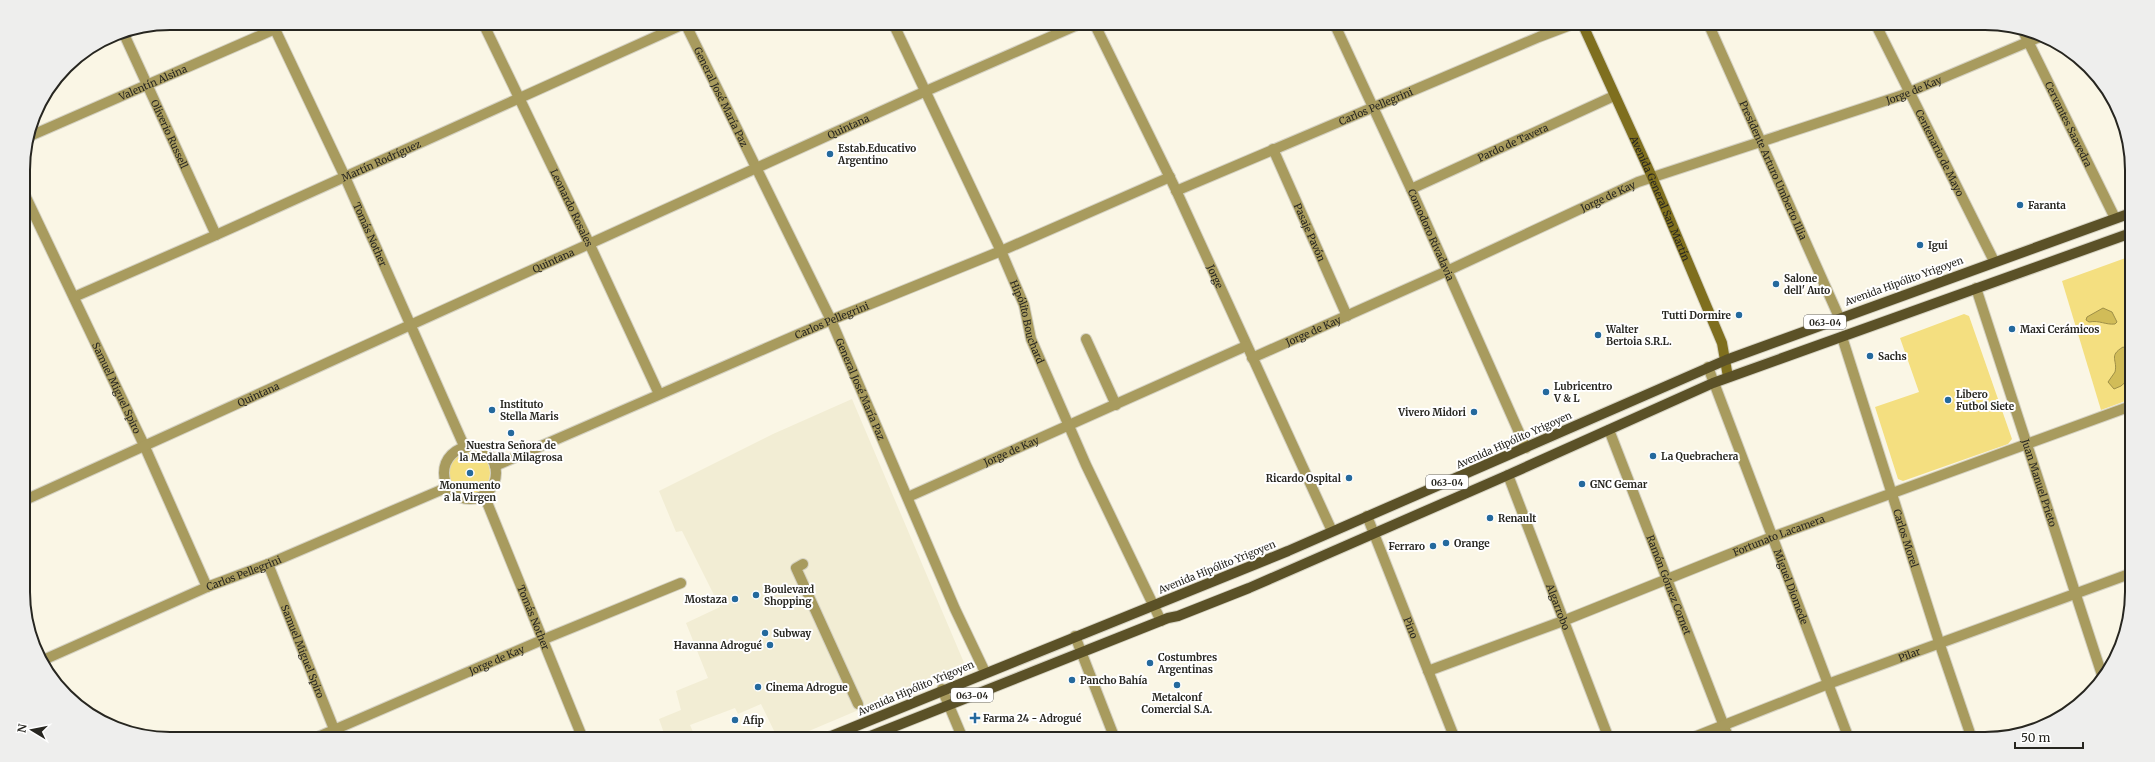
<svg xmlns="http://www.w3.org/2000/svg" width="2155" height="762" font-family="Merriweather,serif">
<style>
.built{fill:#f2edd4}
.green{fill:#f4df80}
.water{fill:#d1bc58;stroke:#9e8f47}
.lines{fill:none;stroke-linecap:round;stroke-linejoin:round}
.street-casing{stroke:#d4d1c2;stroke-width:12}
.secondary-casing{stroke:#d4d1c2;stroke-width:12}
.primary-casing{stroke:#d4d1c2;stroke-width:12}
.street{stroke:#a89b5e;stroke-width:10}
.secondary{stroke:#7f6f1e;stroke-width:10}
.primary{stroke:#5b5127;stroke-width:10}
.poi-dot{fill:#24699d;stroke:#fff;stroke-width:1.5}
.labels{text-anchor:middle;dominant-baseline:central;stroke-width:4;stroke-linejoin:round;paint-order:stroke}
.shield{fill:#fff;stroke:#686763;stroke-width:1}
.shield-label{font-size:9px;font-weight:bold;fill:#272620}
.street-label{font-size:10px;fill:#272620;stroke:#fff}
.poi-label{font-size:10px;font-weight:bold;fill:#272620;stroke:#fff;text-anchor:start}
.rim{fill:none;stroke:#272620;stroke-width:2}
</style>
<rect width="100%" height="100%" fill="#faf6e5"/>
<!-- built -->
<path class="built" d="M852,399L965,665L790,739H778L761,704L738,714L735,708L690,725L696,739H666L659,719L681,710L676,691L708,678L686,623L720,607L682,531L676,532L659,491L773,434Z"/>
<!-- green -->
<g class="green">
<path d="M2131,256V399L2101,410L2062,281Z"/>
<path d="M1964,314L1969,316L2012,439L2008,444L1903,481L1898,479L1875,407L1919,392L1900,338Z"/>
<circle cx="469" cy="473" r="21"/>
</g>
<!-- water -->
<g class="water">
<path d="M2103,308L2112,312L2117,322L2115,324C2105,325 2100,320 2089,322L2086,320L2087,317Z"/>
<path d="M2123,347L2131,350V377L2121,386L2114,389L2108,382L2115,372C2118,360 2108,356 2123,347Z"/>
</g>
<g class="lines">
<defs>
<g id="street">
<path id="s1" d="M272,23L345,177L465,448"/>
<path id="s2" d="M483,23L589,243L659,394"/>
<path id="s3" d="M685,23L831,320L955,609L985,672"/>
<path id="s4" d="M893,23L1001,251L1024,305L1031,339L1086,465L1161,621"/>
<path id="s5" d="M1094,23L1175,188L1332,531"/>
<path id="s6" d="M1334,23L1411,189L1526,448"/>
<path id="s7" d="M1708,23L1839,317"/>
<path id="s8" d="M1875,23L1994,261"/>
<path id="s9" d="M2022,29L2115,218"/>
<path id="s10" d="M123,32L216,235"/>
<path id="s11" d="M30,136L275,29"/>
<path id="s12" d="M1273,149L1347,316"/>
<path id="s13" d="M1411,189L1614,96"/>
<path id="s14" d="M23,191L144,445L207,587"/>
<path id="s15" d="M1176,191L1539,37L1576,23"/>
<path id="s16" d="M1976,288L2103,678"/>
<path id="s17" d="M74,297L216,235L686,23"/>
<path id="s18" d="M1842,337L1940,645L1972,739"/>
<path d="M1086,339L1116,405"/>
<path id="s19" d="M1252,358L1447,271L1638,182L1900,96L2042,36"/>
<path id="s20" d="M1708,367L1849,739"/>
<path id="s21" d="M1609,430L1729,739"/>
<circle cx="470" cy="473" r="26"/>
<path id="s22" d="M495,466L831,320L1001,251L1170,177"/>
<path id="s23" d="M1508,475L1609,739"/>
<path id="s24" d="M484,495L583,739"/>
<path id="s25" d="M908,497L1246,346"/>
<path id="s26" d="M25,500L926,91L1082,23"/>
<path id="s27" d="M1367,516L1455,739"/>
<path id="s28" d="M268,564L338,739"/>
<path d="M803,564L796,568L858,704"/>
<path d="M1075,636L1115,739"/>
<path id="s29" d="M41,661L207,587L268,564L448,487"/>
<path id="s30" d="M1428,671L1563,621L1772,537L2131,406"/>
<path d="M942,689L963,739"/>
<path id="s31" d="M313,739L542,640L681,583"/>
<path id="s32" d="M1689,739L1828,684L2132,573"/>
</g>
<g id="secondary">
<path id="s33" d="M1582,23L1652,177L1722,343L1728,377"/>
</g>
<g id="primary">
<path d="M824,739L1288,551L1726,360L2131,213"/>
<path d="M863,739L1168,618L1178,616L1249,588L1508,475L1713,383L2131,233"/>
</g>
</defs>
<!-- street casing -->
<use href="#street" class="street-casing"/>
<!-- secondary casing -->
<use href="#secondary" class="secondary-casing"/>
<!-- primary casing -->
<use href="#primary" class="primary-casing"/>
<!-- street -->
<use href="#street" class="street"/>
<!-- secondary -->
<use href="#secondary" class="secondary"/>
<!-- primary -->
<use href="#primary" class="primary"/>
</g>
<!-- markers -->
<g class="poi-dot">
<circle cx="830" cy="154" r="4"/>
<circle cx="2020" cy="205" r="4"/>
<circle cx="1920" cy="245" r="4"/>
<circle cx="1776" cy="284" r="4"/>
<circle cx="1739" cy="315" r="4"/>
<circle cx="2012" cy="329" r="4"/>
<circle cx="1598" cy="335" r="4"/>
<circle cx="1870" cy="356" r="4"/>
<circle cx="1546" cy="392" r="4"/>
<circle cx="1948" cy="400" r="4"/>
<circle cx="492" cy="410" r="4"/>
<circle cx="1474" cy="412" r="4"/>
<circle cx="511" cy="433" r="4"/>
<circle cx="1653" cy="456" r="4"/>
<circle cx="470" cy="473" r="4"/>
<circle cx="1349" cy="478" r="4"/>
<circle cx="1582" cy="484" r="4"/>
<circle cx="1490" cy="518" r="4"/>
<circle cx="1446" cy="543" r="4"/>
<circle cx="1433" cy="546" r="4"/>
<circle cx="756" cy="595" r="4"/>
<circle cx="735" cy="599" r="4"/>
<circle cx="765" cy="633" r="4"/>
<circle cx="770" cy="645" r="4"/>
<circle cx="1150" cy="663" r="4"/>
<circle cx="1072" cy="680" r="4"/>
<circle cx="1177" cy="685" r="4"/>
<circle cx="758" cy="687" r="4"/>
<path d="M973 712h4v4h4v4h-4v4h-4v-4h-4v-4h4z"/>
<circle cx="735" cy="720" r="4"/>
</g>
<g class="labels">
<!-- shield labels -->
<g class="shield">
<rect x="1804" y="315" width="42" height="14" rx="3"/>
<rect x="1426" y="475" width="42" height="14" rx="3"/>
<rect x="951" y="688" width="42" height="14" rx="3"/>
</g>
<g class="shield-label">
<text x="1825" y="322">063-04</text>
<text x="1447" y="482">063-04</text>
<text x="972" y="695">063-04</text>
</g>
<!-- street labels -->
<g class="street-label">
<text stroke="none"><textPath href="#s11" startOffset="134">Valentín Alsina</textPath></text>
<text stroke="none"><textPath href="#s19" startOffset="715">Jorge de Kay</textPath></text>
<text stroke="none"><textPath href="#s3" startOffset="82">General José María Paz</textPath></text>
<text stroke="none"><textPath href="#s15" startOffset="217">Carlos Pellegrini</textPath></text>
<text stroke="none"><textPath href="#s9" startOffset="106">Cervantes Saavedra</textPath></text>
<text stroke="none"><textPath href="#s26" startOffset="904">Quintana</textPath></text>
<text stroke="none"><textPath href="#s10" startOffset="112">Oliverio Russell</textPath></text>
<text stroke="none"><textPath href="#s13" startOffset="112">Pardo de Tavera</textPath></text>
<text stroke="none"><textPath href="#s8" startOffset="145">Centenario de Mayo</textPath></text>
<text stroke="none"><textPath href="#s17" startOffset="336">Martín Rodríguez</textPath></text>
<text stroke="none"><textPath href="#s7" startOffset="161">Presidente Arturo Umberto Illia</textPath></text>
<text stroke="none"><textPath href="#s19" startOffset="391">Jorge de Kay</textPath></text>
<text stroke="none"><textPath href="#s33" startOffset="192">Avenida General San Martín</textPath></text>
<text stroke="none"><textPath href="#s2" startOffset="205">Leonardo Rosales</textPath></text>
<text stroke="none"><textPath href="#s12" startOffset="91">Pasaje Pavón</textPath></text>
<text stroke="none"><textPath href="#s1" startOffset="233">Tomás Nother</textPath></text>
<text stroke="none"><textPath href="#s6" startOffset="233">Comodoro Rivadavia</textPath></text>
<text stroke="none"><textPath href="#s26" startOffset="580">Quintana</textPath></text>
<text stroke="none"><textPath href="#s5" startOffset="281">Jorge</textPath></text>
<text transform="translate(1904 281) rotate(-20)">Avenida Hipólito Yrigoyen</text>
<text stroke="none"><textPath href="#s22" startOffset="367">Carlos Pellegrini</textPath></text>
<text stroke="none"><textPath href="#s4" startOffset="328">Hipólito Bouchard</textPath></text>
<text stroke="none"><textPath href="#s19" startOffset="67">Jorge de Kay</textPath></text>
<text stroke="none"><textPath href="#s14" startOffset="218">Samuel Miguel Spiro</textPath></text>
<text stroke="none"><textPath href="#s3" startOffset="406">General José María Paz</textPath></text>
<text stroke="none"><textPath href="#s26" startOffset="256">Quintana</textPath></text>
<text transform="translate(1514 440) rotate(-24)">Avenida Hipólito Yrigoyen</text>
<text stroke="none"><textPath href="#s25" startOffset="113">Jorge de Kay</textPath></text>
<text stroke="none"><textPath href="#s16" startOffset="205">Juan Manuel Prieto</textPath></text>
<text stroke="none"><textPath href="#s30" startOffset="376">Fortunato Lacamera</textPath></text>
<text stroke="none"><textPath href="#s18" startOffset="211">Carlos Morel</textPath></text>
<text transform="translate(1217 567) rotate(-22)">Avenida Hipólito Yrigoyen</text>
<text stroke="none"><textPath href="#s29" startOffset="221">Carlos Pellegrini</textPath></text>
<text stroke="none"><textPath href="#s21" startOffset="166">Ramón Gómez Cornet</textPath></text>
<text stroke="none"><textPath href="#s20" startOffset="235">Miguel Diomede</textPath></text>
<text stroke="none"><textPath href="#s23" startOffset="141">Algarrobo</textPath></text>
<text stroke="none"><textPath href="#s24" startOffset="132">Tomás Nother</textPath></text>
<text stroke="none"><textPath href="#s27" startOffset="120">Pino</textPath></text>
<text stroke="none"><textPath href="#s28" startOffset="94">Samuel Miguel Spiro</textPath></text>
<text stroke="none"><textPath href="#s32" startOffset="236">Pilar</textPath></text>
<text stroke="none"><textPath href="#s31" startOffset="200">Jorge de Kay</textPath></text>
<text transform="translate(916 688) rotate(-23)">Avenida Hipólito Yrigoyen</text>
</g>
<!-- poi labels -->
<g class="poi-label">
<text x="838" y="148">Estab.Educativo<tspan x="838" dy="12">Argentino</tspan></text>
<text x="2028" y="205">Faranta</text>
<text x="1928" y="245">Igui</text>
<text x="1784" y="278">Salone<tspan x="1784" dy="12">dell' Auto</tspan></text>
<text x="1731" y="315" text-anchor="end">Tutti Dormire</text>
<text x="1606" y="329">Walter<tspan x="1606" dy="12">Bertoia S.R.L.</tspan></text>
<text x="2020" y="329">Maxi Cerámicos</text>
<text x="1878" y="356">Sachs</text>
<text x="1554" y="386">Lubricentro<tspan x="1554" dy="12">V &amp; L</tspan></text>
<text x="1956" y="394">Libero<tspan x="1956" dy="12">Futbol Siete</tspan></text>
<text x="500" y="404">Instituto<tspan x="500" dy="12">Stella Maris</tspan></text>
<text x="1466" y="412" text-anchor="end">Vivero Midori</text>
<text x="511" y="445" text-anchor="middle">Nuestra Señora de<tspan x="511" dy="12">la Medalla Milagrosa</tspan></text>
<text x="1661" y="456">La Quebrachera</text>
<text x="1341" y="478" text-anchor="end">Ricardo Ospital</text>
<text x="1590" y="484">GNC Gemar</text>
<text x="470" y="485" text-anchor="middle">Monumento<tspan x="470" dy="12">a la Virgen</tspan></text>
<text x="1498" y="518">Renault</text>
<text x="1454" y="543">Orange</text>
<text x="1425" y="546" text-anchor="end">Ferraro</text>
<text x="764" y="589">Boulevard<tspan x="764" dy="12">Shopping</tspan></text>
<text x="727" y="599" text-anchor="end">Mostaza</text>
<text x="773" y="633">Subway</text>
<text x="762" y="645" text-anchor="end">Havanna Adrogué</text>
<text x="1158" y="657">Costumbres<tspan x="1158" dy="12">Argentinas</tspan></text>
<text x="1080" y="680">Pancho Bahía</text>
<text x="766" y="687">Cinema Adrogue</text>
<text x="1177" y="697" text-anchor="middle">Metalconf<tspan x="1177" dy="12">Comercial S.A.</tspan></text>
<text x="983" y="718">Farma 24 - Adrogué</text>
<text x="743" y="720">Afip</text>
</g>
</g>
<!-- crop -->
<path d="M0 0H2155V762H0ZM170 30H1985A140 140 0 0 1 2125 170V592A140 140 0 0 1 1985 732H170A140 140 0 0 1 30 592V170A140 140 0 0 1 170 30Z" fill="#eeeeed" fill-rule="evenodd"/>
<path class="rim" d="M170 30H1985A140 140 0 0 1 2125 170V592A140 140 0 0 1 1985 732H170A140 140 0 0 1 30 592V170A140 140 0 0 1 170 30Z"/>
<!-- north arrow -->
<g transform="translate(32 730) rotate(280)" stroke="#ffffff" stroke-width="3" paint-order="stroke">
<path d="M0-3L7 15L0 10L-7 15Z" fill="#272620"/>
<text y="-6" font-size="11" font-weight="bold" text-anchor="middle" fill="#272620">N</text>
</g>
<!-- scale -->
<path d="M2015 742v6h68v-6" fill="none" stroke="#272620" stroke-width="2"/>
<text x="2021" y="742" font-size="12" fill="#272620" stroke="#ffffff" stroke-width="3" paint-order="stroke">50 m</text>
</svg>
